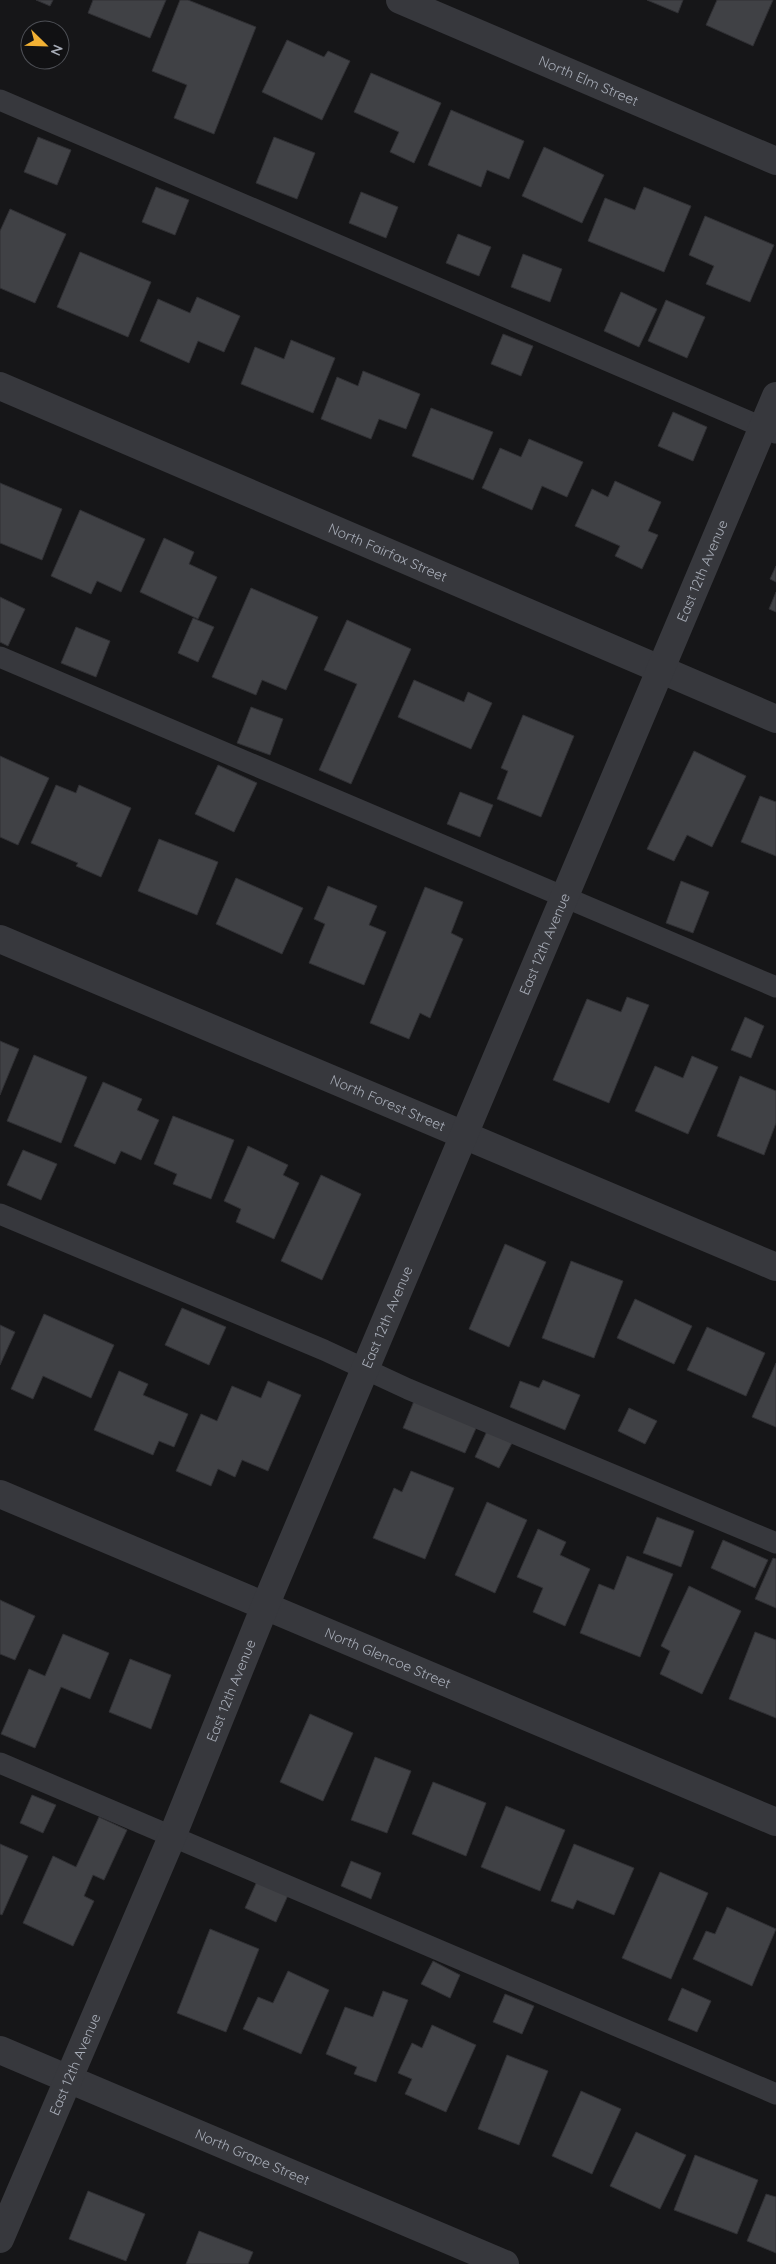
<svg xmlns="http://www.w3.org/2000/svg" width="776" height="2264" font-family="Quicksand,sans-serif">
<style>
.building{fill:#404145;stroke:#303034}
.lines{fill:none;stroke-linecap:round;stroke-linejoin:round}
.lane{stroke:#37383d;stroke-width:21}
.street{stroke:#37383d;stroke-width:28}
.labels{text-anchor:middle;dominant-baseline:central;stroke-width:4;stroke-linejoin:round;paint-order:stroke}
.street-label{font-size:14px;fill:#a8adb8;stroke:#111113}
</style>
<rect width="100%" height="100%" fill="#161618"/>
<!-- building -->
<g class="building">
<path d="M36,0H53L50,6Z"/>
<path d="M93,0H166L150,38L88,13Z"/>
<path d="M180,0H188L256,27L214,134L174,118L187,85L152,71Z"/>
<path d="M647,0H683L678,13Z"/>
<path d="M717,0H773L753,46L706,25Z"/>
<path d="M287,40L324,57L328,51L350,61L322,120L262,92Z"/>
<path d="M371,73L441,103L414,163L390,152L399,132L354,112Z"/>
<path d="M451,110L524,141L509,179L487,170L481,187L428,165Z"/>
<path d="M38,137L71,150L57,185L24,172Z"/>
<path d="M274,137L315,153L297,199L256,183Z"/>
<path d="M544,147L604,175L582,223L522,196Z"/>
<path d="M156,187L189,200L175,235L142,222Z"/>
<path d="M644,187L691,206L664,272L588,241L605,198L635,210Z"/>
<path d="M361,192L398,207L386,238L349,223Z"/>
<path d="M10,209L66,234L35,303L0,288V231Z"/>
<path d="M705,216L774,245L750,302L706,284L714,266L689,255Z"/>
<path d="M458,234L491,247L479,276L446,263Z"/>
<path d="M80,252L151,282L128,337L57,307Z"/>
<path d="M523,254L562,269L550,302L511,287Z"/>
<path d="M621,292L657,309L639,347L604,331Z"/>
<path d="M197,297L240,316L224,352L198,341L189,363L140,341L158,299L190,313Z"/>
<path d="M666,300L705,317L687,358L648,341Z"/>
<path d="M503,334L533,346L521,376L491,364Z"/>
<path d="M291,340L335,358L313,413L241,384L255,347L284,359Z"/>
<path d="M363,371L420,394L406,429L379,419L371,439L321,419L337,377L358,386Z"/>
<path d="M431,408L493,432L473,480L412,456Z"/>
<path d="M673,412L707,427L693,461L658,446Z"/>
<path d="M529,439L583,462L567,497L542,486L532,510L482,488L500,448L521,457Z"/>
<path d="M615,481L661,502L648,531L658,535L642,569L615,556L620,546L575,526L592,489L608,497Z"/>
<path d="M0,483L62,509L42,560L0,543Z"/>
<path d="M80,510L145,539L121,592L97,581L91,594L51,576Z"/>
<path d="M164,538L194,552L189,564L217,577L198,619L140,592Z"/>
<path d="M776,566V582L770,579Z"/>
<path d="M251,588L318,617L286,690L262,680L256,695L212,677Z"/>
<path d="M776,592V612L769,609Z"/>
<path d="M0,597L25,609L8,646L0,642Z"/>
<path d="M193,618L214,627L198,662L178,653Z"/>
<path d="M347,620L411,649L351,784L319,770L357,684L324,670Z"/>
<path d="M76,627L110,641L96,677L61,663Z"/>
<path d="M414,680L464,702L468,692L492,703L471,749L398,717Z"/>
<path d="M251,707L283,719L270,755L237,743Z"/>
<path d="M523,715L574,736L541,817L497,799L508,771L501,768Z"/>
<path d="M694,751L746,776L712,847L687,835L674,861L647,849Z"/>
<path d="M0,756L49,778L18,845L0,837Z"/>
<path d="M218,765L257,783L234,832L195,814Z"/>
<path d="M56,785L76,793L79,785L131,808L101,877L76,866L78,863L31,843Z"/>
<path d="M460,792L493,805L480,837L447,824Z"/>
<path d="M760,796L776,802V856L741,842Z"/>
<path d="M159,839L218,862L197,915L138,891Z"/>
<path d="M236,878L303,908L282,954L216,924Z"/>
<path d="M681,881L709,892L693,933L666,923Z"/>
<path d="M328,886L377,906L369,925L386,932L364,985L309,963L325,924L314,919Z"/>
<path d="M425,887L463,902L451,933L463,939L430,1018L420,1013L409,1039L370,1023Z"/>
<path d="M627,997L649,1005L609,1103L553,1080L587,999L621,1012Z"/>
<path d="M745,1017L764,1026L751,1058L731,1050Z"/>
<path d="M0,1041L19,1049L0,1095Z"/>
<path d="M34,1055L87,1077L61,1143L7,1121Z"/>
<path d="M692,1056L718,1067L688,1134L635,1111L655,1066L683,1078Z"/>
<path d="M740,1076L776,1091V1123L764,1155L717,1136Z"/>
<path d="M103,1082L142,1099L137,1110L159,1120L141,1160L121,1151L115,1164L74,1146Z"/>
<path d="M173,1116L234,1140L211,1199L173,1184L177,1174L154,1164Z"/>
<path d="M248,1146L288,1165L283,1175L299,1183L274,1239L236,1222L241,1209L224,1201Z"/>
<path d="M23,1150L57,1164L41,1200L7,1185Z"/>
<path d="M321,1175L361,1194L322,1280L281,1261Z"/>
<path d="M505,1244L546,1262L509,1347L469,1329Z"/>
<path d="M571,1261L623,1281L594,1358L542,1338Z"/>
<path d="M635,1299L692,1326L674,1364L617,1338Z"/>
<path d="M182,1308L226,1327L209,1365L165,1345Z"/>
<path d="M44,1314L114,1345L91,1398L43,1376L33,1399L11,1389Z"/>
<path d="M0,1325L15,1332L0,1365Z"/>
<path d="M707,1327L765,1353L746,1396L687,1370Z"/>
<path d="M776,1363V1427L752,1417Z"/>
<path d="M119,1371L148,1384L143,1395L188,1414L174,1447L159,1441L153,1455L94,1430Z"/>
<path d="M543,1380L580,1395L565,1430L510,1407L520,1381L539,1388Z"/>
<path d="M268,1381L301,1395L268,1471L242,1460L235,1477L218,1469L211,1486L176,1471L201,1414L217,1421L232,1386L261,1398Z"/>
<path d="M414,1401L477,1426L465,1453L403,1428Z"/>
<path d="M629,1408L657,1421L645,1444L618,1431Z"/>
<path d="M487,1431L512,1443L499,1468L475,1457Z"/>
<path d="M411,1471L454,1488L425,1559L373,1538L394,1488L402,1492Z"/>
<path d="M487,1502L527,1520L495,1593L455,1575Z"/>
<path d="M657,1517L694,1531L681,1567L643,1553Z"/>
<path d="M538,1529L566,1542L560,1555L590,1569L565,1626L533,1612L543,1588L517,1577Z"/>
<path d="M723,1540L768,1560L755,1588L711,1568Z"/>
<path d="M627,1556L673,1574L640,1657L580,1633L599,1584L614,1590Z"/>
<path d="M773,1558L776,1559V1608L755,1599Z"/>
<path d="M689,1586L741,1611L702,1694L660,1674L670,1651L661,1646Z"/>
<path d="M0,1600L35,1616L15,1660L0,1654Z"/>
<path d="M755,1632L776,1640V1718L729,1699Z"/>
<path d="M63,1634L109,1653L90,1699L61,1687L35,1748L1,1734L29,1669L45,1676Z"/>
<path d="M130,1659L171,1675L151,1729L109,1712Z"/>
<path d="M310,1714L353,1733L323,1801L280,1782Z"/>
<path d="M375,1757L411,1771L387,1833L351,1820Z"/>
<path d="M433,1782L486,1803L466,1856L412,1834Z"/>
<path d="M32,1795L56,1805L43,1833L20,1823Z"/>
<path d="M506,1806L565,1830L540,1891L481,1867Z"/>
<path d="M99,1817L127,1830L104,1880L93,1875L84,1896L94,1901L73,1946L23,1923L53,1856L76,1867Z"/>
<path d="M0,1844L28,1856L2,1915L0,1914Z"/>
<path d="M574,1844L634,1868L614,1915L577,1900L573,1909L551,1901Z"/>
<path d="M351,1861L381,1873L371,1899L341,1886Z"/>
<path d="M660,1872L708,1893L671,1979L622,1958Z"/>
<path d="M258,1879L289,1893L276,1922L245,1908Z"/>
<path d="M727,1907L776,1929L752,1986L693,1959L706,1931L715,1934Z"/>
<path d="M210,1929L259,1949L226,2032L177,2013Z"/>
<path d="M433,1961L460,1975L450,1998L421,1984Z"/>
<path d="M288,1971L329,1990L301,2054L243,2029L258,1997L273,2003Z"/>
<path d="M682,1988L711,2001L697,2032L668,2020Z"/>
<path d="M383,1991L408,2000L376,2082L354,2074L357,2067L326,2054L345,2007L373,2017Z"/>
<path d="M505,1994L534,2006L522,2034L493,2022Z"/>
<path d="M432,2025L476,2045L446,2112L405,2094L412,2079L398,2073L412,2043L422,2048Z"/>
<path d="M507,2055L548,2071L519,2145L478,2129Z"/>
<path d="M581,2091L621,2109L592,2174L552,2156Z"/>
<path d="M636,2132L686,2155L660,2209L610,2186Z"/>
<path d="M695,2155L758,2180L737,2234L674,2210Z"/>
<path d="M88,2191L145,2214L126,2261L69,2239Z"/>
<path d="M766,2194L776,2197V2253L747,2241Z"/>
<path d="M199,2231L253,2252L248,2264H186Z"/>
</g>
<g class="lines">
<!-- lane -->
<g class="lane">
<path d="M0,100L776,433"/>
<path d="M0,657L776,987"/>
<path d="M0,1214L324,1350L408,1389L776,1543"/>
<path d="M0,1763L776,2094"/>
</g>
<!-- street -->
<g class="street">
<path id="s1" d="M400,0L776,161"/>
<path id="s2" d="M0,386L776,719"/>
<path id="s3" d="M0,939L776,1267"/>
<path id="s4" d="M0,1494L776,1822"/>
<path id="s5" d="M0,2050L505,2264"/>
<path id="s6" d="M0,2239L172,1837L265,1606L776,396"/>
</g>
</g>
<g class="labels">
<!-- street labels -->
<g class="street-label">
<text stroke="none"><textPath href="#s1" startOffset="205">North Elm Street</textPath></text>
<text stroke="none"><textPath href="#s2" startOffset="422">North Fairfax Street</textPath></text>
<text stroke="none"><textPath href="#s6" startOffset="1810">East 12th Avenue</textPath></text>
<text stroke="none"><textPath href="#s6" startOffset="1405">East 12th Avenue</textPath></text>
<text stroke="none"><textPath href="#s3" startOffset="421">North Forest Street</textPath></text>
<text stroke="none"><textPath href="#s6" startOffset="1000">East 12th Avenue</textPath></text>
<text stroke="none"><textPath href="#s4" startOffset="421">North Glencoe Street</textPath></text>
<text stroke="none"><textPath href="#s6" startOffset="595">East 12th Avenue</textPath></text>
<text stroke="none"><textPath href="#s6" startOffset="190">East 12th Avenue</textPath></text>
<text stroke="none"><textPath href="#s5" startOffset="274">North Grape Street</textPath></text>
</g>
</g>
<!-- north arrow -->
<g transform="translate(45 45) rotate(113)"><circle r="24" fill="#111113" stroke="#4d4f55"/>
<path d="M0-4L9 19L0 12L-9 19Z" fill="#f2b134"/>
<text y="-8" font-size="14" font-weight="bold" text-anchor="middle" fill="#a8adb8">N</text>
</g>
</svg>
